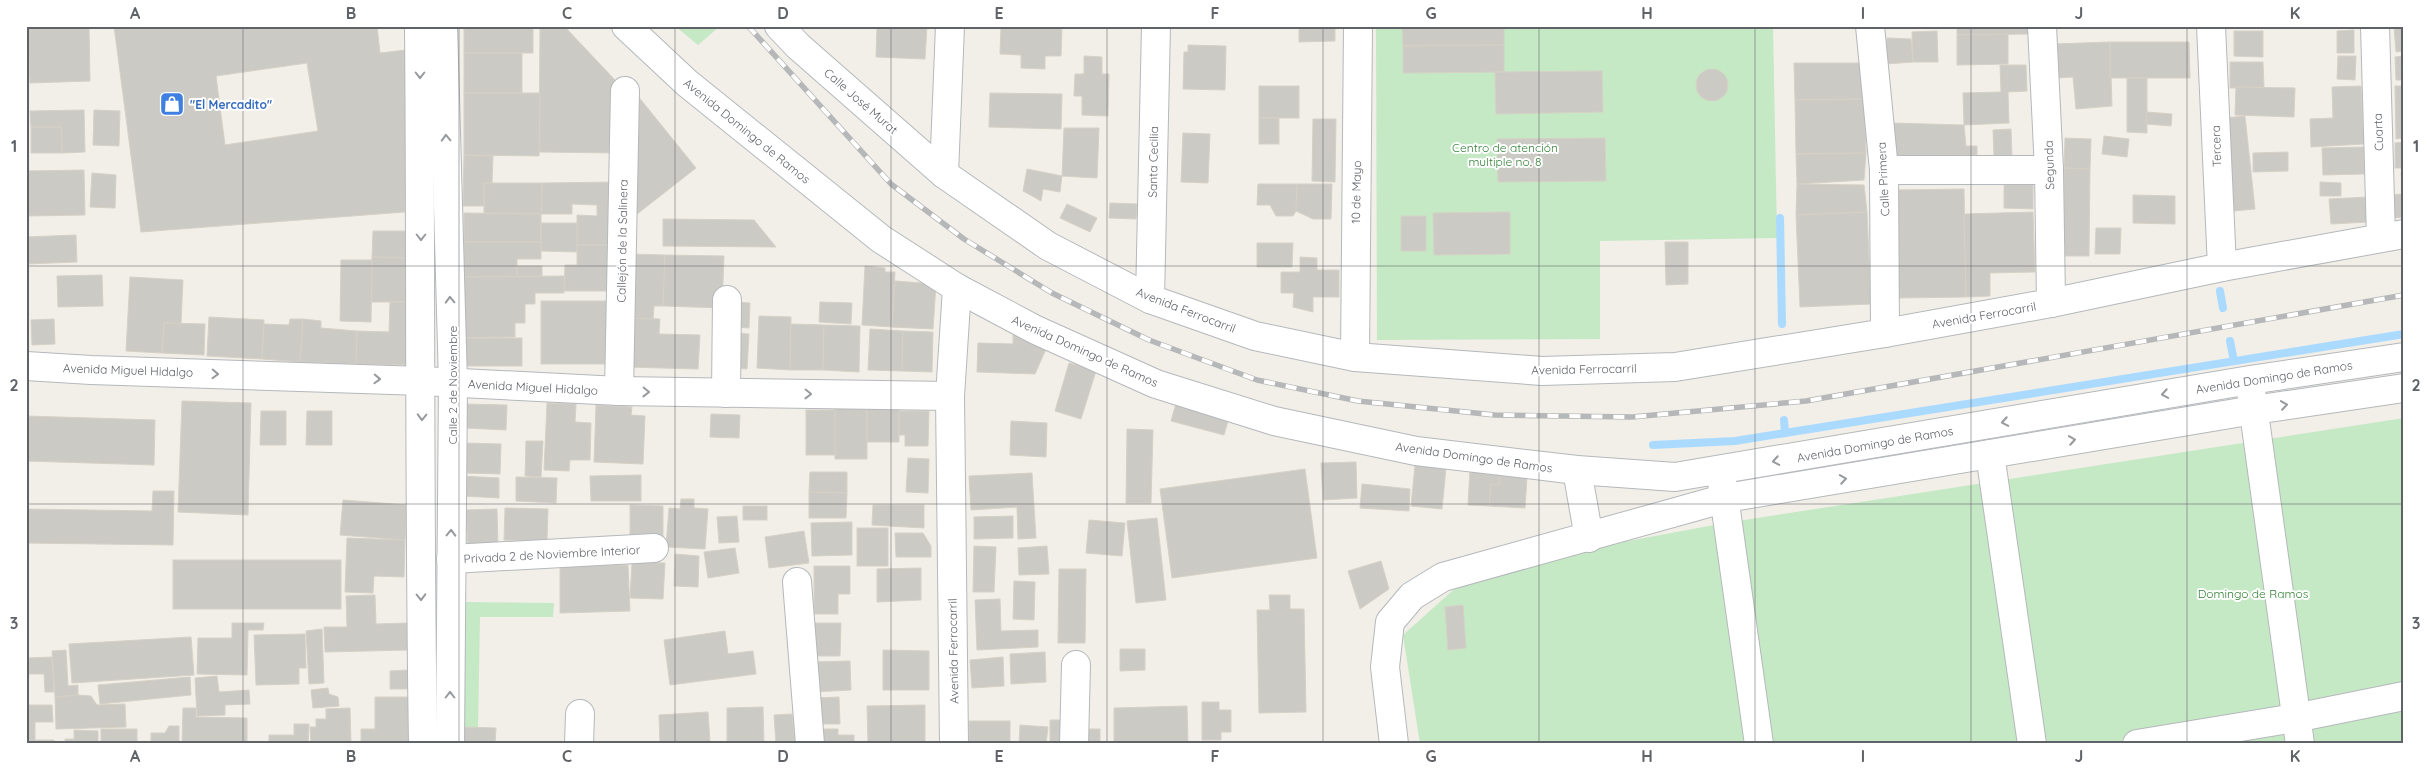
<svg xmlns="http://www.w3.org/2000/svg" width="2430" height="770" font-family="Quicksand,sans-serif">
<style>
.green{fill:#c5e8c5}
.lines{fill:none;stroke-linecap:round;stroke-linejoin:round}
.stream{stroke:#aadaff;stroke-width:8}
.building{fill:#cccac5;stroke:#d6d1c6;fill-rule:evenodd}
.minor-casing{stroke:#b5b8bc;stroke-width:30}
.minor{stroke:#fff;stroke-width:28}
.rail-casing{stroke:#b6b7b8;stroke-width:5.5}
.rail{stroke:#fff;stroke-width:4;stroke-dasharray:11;stroke-linecap:butt}
.oneway{stroke:#979a9d}
.grid{fill:none;stroke:#5f6368;stroke-width:1;stroke-opacity:0.55}
.labels{text-anchor:middle;dominant-baseline:central;stroke-width:4;stroke-linejoin:round;paint-order:stroke}
.street-label{font-size:12px;fill:#5f6368;stroke:#fff}
.shop-label{font-size:12px;font-weight:bold;fill:#366cbe;stroke:#fff;text-anchor:start}
.park-label{font-size:12px;fill:#348238;stroke:#fff}
.neatline{fill:none;stroke:#5f6368;stroke-width:2}
.grid-label{font-size:16px;text-anchor:middle;font-weight:bold;fill:#5f6368}
</style>
<rect width="100%" height="100%" fill="#f1efe8"/>
<!-- green -->
<g class="green">
<path d="M675,26H720L698,45Z"/>
<path d="M1376,26H1773L1777,238L1600,241V339L1377,340Z"/>
<path d="M2404,418V744H1420L1403,635L1460,584L1623,542L1725,523Z"/>
<path d="M464,602L554,603L553,617H480L478,728L463,727Z"/>
</g>
<g class="lines">
<!-- stream -->
<g class="stream">
<path d="M1780,218L1782,324"/>
<path d="M2220,291L2223,308"/>
<path d="M2230,341L2234,361"/>
<path d="M1784,420L1785,433"/>
<path d="M1653,445L1735,441L2404,334"/>
</g>
</g>
<!-- building -->
<g class="building">
<path d="M114,26H377L380,53L406,50L405,212L141,232ZM307,63L318,131L225,145L216,76Z"/>
<rect x="464" y="26" width="69" height="27"/>
<path d="M540,26H564L615,80L614,153L539,152Z"/>
<path d="M877,26H927L925,59L876,57Z"/>
<path d="M1001,26H1062L1061,56H1045V69L1021,68V55L1000,54Z"/>
<path d="M1299,26H1335V41L1299,42Z"/>
<path d="M1402,26H1504V45L1403,46Z"/>
<path d="M1957,26H2030V34L1957,35Z"/>
<path d="M2244,26H2266V27L2244,28Z"/>
<path d="M2394,26H2404V51L2396,52Z"/>
<path d="M89,27L90,81L30,83L28,29Z"/>
<path d="M2354,30V53H2337V31Z"/>
<path d="M1937,31L1938,62H1913L1912,32Z"/>
<path d="M2234,31H2263V57L2234,56Z"/>
<path d="M2008,34V64L1957,65V35Z"/>
<path d="M1887,38L1911,39L1913,62L1886,64Z"/>
<path d="M2110,42L2112,106L2076,109L2073,77L2057,78L2054,44Z"/>
<path d="M2110,42H2189L2190,78H2110Z"/>
<path d="M1188,45L1226,46L1225,90L1183,89L1184,52H1188Z"/>
<path d="M1504,45V72L1403,73V46Z"/>
<rect x="464" y="53" width="58" height="40"/>
<path d="M1084,56L1102,57V74H1109L1108,116L1082,115V96H1074L1075,74H1084Z"/>
<path d="M2338,56H2356L2355,80L2337,79Z"/>
<path d="M2404,56V80H2396L2395,57Z"/>
<path d="M2230,62H2263L2264,88H2230Z"/>
<path d="M1794,63H1863L1864,99L1795,100Z"/>
<path d="M2000,65H2026L2027,91L2008,92L2009,123L1964,125L1963,93L2001,92Z"/>
<circle cx="1712" cy="85" r="16"/>
<path d="M1602,71L1603,112L1496,114L1495,72Z"/>
<path d="M2127,78H2147V133L2127,132Z"/>
<rect x="1259" y="86" width="40" height="32"/>
<path d="M2361,86L2364,144L2311,147L2310,119L2333,118L2332,87Z"/>
<path d="M2395,86H2404V138L2396,139Z"/>
<path d="M2236,87L2295,88L2294,117L2235,115Z"/>
<path d="M633,90L696,168L632,218Z"/>
<path d="M464,93H540L539,156L464,155Z"/>
<path d="M990,93L1062,94L1061,129L989,127Z"/>
<path d="M1864,99L1866,153L1796,154L1795,100Z"/>
<path d="M84,110L85,152L62,153L61,127H31L30,111Z"/>
<path d="M94,110L120,111L119,146L93,145Z"/>
<path d="M2147,112L2172,114L2171,126L2146,124Z"/>
<path d="M2245,116L2255,209L2234,211L2224,118Z"/>
<rect x="1259" y="118" width="20" height="26"/>
<path d="M1313,119H1336L1335,182L1312,181Z"/>
<path d="M1891,123L1964,125L1966,146H1977V155L1891,156Z"/>
<path d="M31,127H61L62,153H31Z"/>
<path d="M1064,128H1099L1097,178L1062,176Z"/>
<path d="M2011,129L2012,157H1994L1993,130Z"/>
<path d="M1183,133L1210,134L1208,183L1181,182Z"/>
<path d="M2104,136L2129,139L2127,157L2102,154Z"/>
<path d="M1605,138L1606,181L1498,182L1497,139Z"/>
<path d="M2065,138L2091,139L2090,169L2064,168Z"/>
<path d="M2404,142V168H2395V143Z"/>
<path d="M2364,147V174L2323,175L2322,148Z"/>
<path d="M2288,152V171L2253,172V153Z"/>
<path d="M1866,153L1864,180L1797,184L1796,154Z"/>
<path d="M464,155L493,156L492,183H484V206H463Z"/>
<path d="M2064,168L2090,169L2089,256H2064Z"/>
<path d="M1027,169L1062,176L1060,192L1043,189L1041,201L1023,191Z"/>
<path d="M84,170L85,215L26,216V171Z"/>
<path d="M92,173L116,175L115,208L90,207Z"/>
<path d="M2401,173H2404V217L2392,218L2390,195L2403,194Z"/>
<path d="M2004,177L2033,178V209L2004,208Z"/>
<path d="M616,182L615,245H577V215L597,216V205L572,204V214H541L542,183Z"/>
<path d="M2320,182L2341,183V196H2320Z"/>
<path d="M484,183H542L541,214L484,213Z"/>
<path d="M1258,184H1297L1296,211L1293,216H1276L1270,205H1257Z"/>
<path d="M1297,184H1332L1331,219H1313L1296,211Z"/>
<path d="M1797,184L1864,185L1867,212L1796,215Z"/>
<path d="M1964,189L1966,297L1898,298L1896,190Z"/>
<path d="M2133,195L2175,196V224L2133,223Z"/>
<path d="M2368,197L2369,222L2331,224L2329,199Z"/>
<path d="M1110,203L1137,204L1136,219L1109,218Z"/>
<path d="M1067,204L1097,218L1090,232L1060,218Z"/>
<path d="M1510,212V254L1434,255L1433,213Z"/>
<path d="M1867,212L1871,304L1800,307L1796,215Z"/>
<path d="M2033,212L2035,272L1990,273V296L1966,297L1964,214Z"/>
<path d="M464,213L541,214V242H464Z"/>
<rect x="1401" y="216" width="25" height="35"/>
<path d="M663,219L754,220L776,247L663,246Z"/>
<path d="M541,223H577V252L541,251Z"/>
<path d="M2096,228H2121L2120,254H2095Z"/>
<path d="M373,231H411L410,258L372,257Z"/>
<path d="M76,235L77,262L26,264V237Z"/>
<path d="M464,242H541V259H517V277H464Z"/>
<path d="M1665,242H1688V284L1666,285Z"/>
<path d="M1257,243H1293L1292,267H1257Z"/>
<path d="M577,245H615L614,291H564L565,265H577Z"/>
<path d="M629,254L665,255L663,306H654L653,319L627,318Z"/>
<path d="M665,255L724,256L722,308L663,306Z"/>
<path d="M372,257L410,258V302H371Z"/>
<path d="M1300,257L1317,258V270H1339V297H1313V312L1293,307L1294,293H1281V272H1300Z"/>
<path d="M341,260H372L371,322L340,321Z"/>
<path d="M517,266H542V276L517,277Z"/>
<path d="M865,266L885,268V272H895L892,327L862,325Z"/>
<path d="M102,275L103,306L58,307L57,276Z"/>
<path d="M564,276V293H535V304H525V323H515V337L464,338V277Z"/>
<path d="M130,277L183,280L181,324L164,323L162,353L126,351Z"/>
<path d="M895,281L936,284L933,329L892,327Z"/>
<rect x="541" y="301" width="75" height="63"/>
<path d="M390,302H410L409,365L356,364L357,331L389,332Z"/>
<path d="M737,302L750,303L749,328L735,327Z"/>
<path d="M820,302L852,303L851,324L819,322Z"/>
<path d="M759,316L791,317L790,370L757,368Z"/>
<path d="M209,317L264,320L262,359L207,356Z"/>
<path d="M627,318L660,319L659,334L700,335L698,369L626,367Z"/>
<path d="M54,319L55,344L32,345L31,320Z"/>
<path d="M290,319H303L300,362L262,359L264,324L289,325Z"/>
<path d="M303,319L321,321V328L357,331L356,364L300,362Z"/>
<path d="M164,323L205,324L204,355L162,353Z"/>
<path d="M791,324L824,325L823,370H790Z"/>
<path d="M824,325L860,326L859,372L823,370Z"/>
<path d="M870,329L903,331L902,371L868,370Z"/>
<path d="M903,331L933,332L932,372L902,371Z"/>
<path d="M736,333L749,334L747,369L734,368Z"/>
<path d="M1013,335L1046,349L1035,374L977,372L978,343L1013,344Z"/>
<rect x="464" y="338" width="58" height="28"/>
<path d="M1069,363L1096,371L1081,419L1055,411Z"/>
<path d="M1177,400L1230,414L1224,435L1171,421Z"/>
<path d="M182,401L251,403L248,515L178,512Z"/>
<path d="M547,403L576,404L575,422L591,423L590,460H570L569,471L544,470Z"/>
<path d="M466,404L507,405L506,430L465,428Z"/>
<path d="M596,405L632,407L631,415L645,416L643,464L594,462Z"/>
<path d="M834,405H867V459H835Z"/>
<path d="M867,405L899,406V442H867Z"/>
<rect x="806" y="410" width="29" height="45"/>
<path d="M261,411H286V445H260Z"/>
<path d="M307,411H332V445H306Z"/>
<path d="M899,411H929L928,446H905V435H899Z"/>
<path d="M711,414L740,415L739,438L710,437Z"/>
<path d="M26,416L155,420L154,465L26,461Z"/>
<path d="M1011,421L1047,423L1046,457L1010,455Z"/>
<path d="M1127,429L1153,430L1151,503H1126Z"/>
<path d="M526,441H543L541,477L525,476Z"/>
<path d="M465,443L501,444L500,474L464,473Z"/>
<path d="M908,458L929,459L928,493L906,492Z"/>
<path d="M1356,462L1357,498L1323,500L1321,463Z"/>
<path d="M1415,465L1446,468L1442,509L1411,506Z"/>
<path d="M1305,469L1317,558L1172,578L1160,489Z"/>
<path d="M1470,469L1500,473L1499,485L1491,484L1489,506L1468,505Z"/>
<path d="M810,472H847V493L809,492Z"/>
<path d="M1032,473L1036,538L1018,539L1017,507L971,510L969,476Z"/>
<path d="M1500,473L1527,477L1525,508L1489,506L1491,484L1499,485Z"/>
<path d="M641,475V501H591L590,476Z"/>
<path d="M462,476L499,478V498L462,496Z"/>
<path d="M516,477L557,478L556,503L516,501Z"/>
<path d="M1362,484L1410,489L1409,511L1360,508Z"/>
<path d="M153,491H174L173,545L26,543V509L152,511Z"/>
<path d="M809,492L847,493L846,518H809Z"/>
<path d="M681,499H694V508L708,509L705,549L666,547L669,508L680,509Z"/>
<path d="M343,500L407,505L405,540L340,535Z"/>
<path d="M630,505L663,506V541H630Z"/>
<path d="M873,505H924V528L872,525Z"/>
<rect x="743" y="506" width="24" height="14"/>
<path d="M505,508L548,509L547,541L504,540Z"/>
<path d="M497,509L498,548L468,549L466,510Z"/>
<path d="M737,516L739,542L719,543L717,517Z"/>
<path d="M1013,516V538L974,539V517Z"/>
<path d="M1157,518L1166,600L1136,603L1127,521Z"/>
<path d="M1089,520L1125,523L1122,556L1086,553Z"/>
<path d="M852,522V555L812,556L811,523Z"/>
<rect x="857" y="528" width="31" height="38"/>
<path d="M804,531L809,563L769,568L765,537Z"/>
<path d="M895,533H923L931,546V557H896Z"/>
<path d="M347,538L405,540L404,577L374,576L373,593L345,592Z"/>
<path d="M974,546L996,547L994,592H973Z"/>
<path d="M1047,546L1049,574L1019,575L1018,548Z"/>
<path d="M735,548L739,573L708,578L704,552Z"/>
<path d="M675,554L699,556L698,587L674,586Z"/>
<rect x="173" y="560" width="168" height="49"/>
<path d="M1381,561L1389,589L1360,609L1348,571Z"/>
<path d="M632,562L665,563L663,599L630,598Z"/>
<path d="M560,565H628L630,611L560,613Z"/>
<path d="M814,566H850V594H838V614H814Z"/>
<path d="M921,568V600L877,602V569Z"/>
<path d="M1059,569H1086L1085,643H1058Z"/>
<path d="M1014,581L1035,582L1034,620L1013,619Z"/>
<path d="M375,595L376,624L407,623L408,650L325,652L324,627H347L346,596Z"/>
<path d="M1269,595H1290V609H1304L1306,712L1259,713L1257,610H1270Z"/>
<path d="M1000,599L1001,631L1038,630V647L977,650L975,600Z"/>
<path d="M1463,605L1466,648L1448,650L1445,607Z"/>
<path d="M232,623H264L263,630H248L247,675L197,674L198,638H232Z"/>
<path d="M812,623H841L840,656H812Z"/>
<path d="M322,629L324,683L309,684L306,631Z"/>
<path d="M725,631L728,654L753,651L756,674L670,685L664,640Z"/>
<path d="M305,634L306,668H299V684L256,685L254,635Z"/>
<path d="M191,637L194,675L72,683L69,644Z"/>
<path d="M1120,649H1145V670L1120,671Z"/>
<path d="M66,650L68,686L78,685V695L55,697L52,651Z"/>
<path d="M883,650L929,651V690H883Z"/>
<path d="M1045,652L1046,682L1011,684L1010,654Z"/>
<path d="M52,657L54,692H45L44,674H26V658Z"/>
<path d="M1003,657L1004,686L972,688L970,660Z"/>
<path d="M850,661L851,690L813,692L812,662Z"/>
<path d="M408,670L409,689H390V671Z"/>
<path d="M217,676L219,692L249,690L250,704L225,705V715L197,716L195,678Z"/>
<path d="M190,677L191,695L100,704L98,685Z"/>
<path d="M328,688L329,694L338,697L339,706L313,708L311,690Z"/>
<path d="M78,695L91,696L97,705L125,704L126,727L56,729L55,697Z"/>
<path d="M375,697H410V744H361V729H375Z"/>
<path d="M839,697L840,724H815L814,698Z"/>
<path d="M1202,702H1219V710H1231V732H1221V740H1202Z"/>
<path d="M26,705H52L53,722H35V740H54V744H26Z"/>
<path d="M925,705V744H868L867,706Z"/>
<path d="M1187,706L1188,744H1114V708Z"/>
<path d="M763,707L764,744H660L659,715L708,712L710,742L727,743V708Z"/>
<path d="M183,708H196V717L247,718V744H182Z"/>
<path d="M350,708L351,744H311L310,727H316V719H326V709Z"/>
<path d="M792,714L795,744H776L774,715Z"/>
<path d="M1050,720H1071L1070,744H1050Z"/>
<rect x="969" y="721" width="41" height="23"/>
<path d="M294,724H309L308,744H269V735H294Z"/>
<path d="M1020,725L1048,727L1046,744H1019Z"/>
<path d="M169,726H179V744H151V733H165Z"/>
<path d="M462,727L496,728L495,744H462Z"/>
<rect x="101" y="729" width="36" height="15"/>
<path d="M815,729H838V735H854V742L815,744Z"/>
<path d="M1083,729H1100V744H1082Z"/>
<path d="M74,730L98,731V744H65V739H74Z"/>
</g>
<g class="lines">
<defs>
<g id="minor">
<path d="M419,26C421,265 419,505 423,744"/>
<path d="M443,26L453,383L450,744"/>
<path d="M626,26L687,83L881,239L957,288L1036,330L1156,384L1274,421L1416,451L1577,470L1675,477L2250,380L2404,357"/>
<path d="M779,26L798,46L944,174L1048,246L1150,299L1255,336L1355,357L1542,371L1675,367L1885,333L2051,303L2222,267L2404,234"/>
<path d="M1870,26L1884,170L1885,333"/>
<path d="M2042,26L2049,170L2051,303"/>
<path d="M2211,26L2222,267"/>
<path d="M2375,26L2381,237"/>
<path d="M1884,170H2049"/>
<path d="M944,174L950,26"/>
<path d="M1150,299L1156,26"/>
<path d="M1355,357L1358,26"/>
<path d="M26,366L91,370L422,381L619,391L950,396"/>
<path d="M619,391L625,91"/>
<path d="M2251,391L2300,744"/>
<path d="M726,393L727,300"/>
<path d="M1990,454L2032,744"/>
<path d="M1577,470L1589,538"/>
<path d="M1722,482L1759,744"/>
<path d="M451,559L654,548"/>
<path d="M797,582L810,744"/>
<path d="M579,744L580,714"/>
<path d="M954,744L950,396L957,288"/>
<path d="M1074,744L1076,665"/>
<path d="M1394,744L1385,667L1390,622L1412,596L1443,577L1726,498L2254,410L2404,388"/>
<path d="M2137,744L2295,718L2404,696"/>
</g>
</defs>
<!-- minor casing -->
<use href="#minor" class="minor-casing"/>
<!-- minor -->
<use href="#minor" class="minor"/>
<defs>
<path id="rail" d="M748,26L891,184L964,239L1052,293L1149,340L1257,380L1358,401L1495,415L1632,417L1806,401L2404,295"/>
</defs>
<!-- rail casing -->
<use href="#rail" class="rail-casing"/>
<!-- rail -->
<use href="#rail" class="rail"/>
</g>
<!-- one-way arrows -->
<defs><path id="oneway-chevron" d="M-2-3.5L2.5 0L-2 3.5" fill="none" stroke-width="1.6" stroke-linecap="round" stroke-linejoin="round" transform="scale(1.25)"/></defs>
<g class="oneway">
<use href="#oneway-chevron" transform="translate(420 75) rotate(90)"/>
<use href="#oneway-chevron" transform="translate(446 138) rotate(-92)"/>
<use href="#oneway-chevron" transform="translate(421 237) rotate(90)"/>
<use href="#oneway-chevron" transform="translate(450 300) rotate(-92)"/>
<use href="#oneway-chevron" transform="translate(215 374) rotate(2)"/>
<use href="#oneway-chevron" transform="translate(377 379) rotate(2)"/>
<use href="#oneway-chevron" transform="translate(646 392) rotate(1)"/>
<use href="#oneway-chevron" transform="translate(808 394) rotate(1)"/>
<use href="#oneway-chevron" transform="translate(2165 394) rotate(170)"/>
<use href="#oneway-chevron" transform="translate(2284 405) rotate(-8)"/>
<use href="#oneway-chevron" transform="translate(422 417) rotate(91)"/>
<use href="#oneway-chevron" transform="translate(2005 422) rotate(170)"/>
<use href="#oneway-chevron" transform="translate(2072 440) rotate(-9)"/>
<use href="#oneway-chevron" transform="translate(1776 461) rotate(170)"/>
<use href="#oneway-chevron" transform="translate(1843 479) rotate(-9)"/>
<use href="#oneway-chevron" transform="translate(451 533) rotate(-89)"/>
<use href="#oneway-chevron" transform="translate(421 597) rotate(89)"/>
<use href="#oneway-chevron" transform="translate(450 695) rotate(-90)"/>
</g>
<!-- grid -->
<path class="grid" d="M243,26V744M459,26V744M675,26V744M891,26V744M1107,26V744M1323,26V744M1539,26V744M1755,26V744M1971,26V744M2187,26V744M26,266H2404M26,504H2404"/>
<!-- icons -->
<defs>
<symbol id="shop-square" viewBox="-11 -11 22 22"><rect x="-9" y="-9" width="18" height="18" rx="4" fill="#3f7fe0" stroke="#fff"/><path d="M-5-2.5h2.3a2.7 3.5 0 0 1 5.4 0H5L5.5 6h-11ZM-1.5-2.5h3a1.5 2.3 0 0 0-3 0Z" fill="#fff"/></symbol>
</defs>
<g fill-rule="evenodd">
<use href="#shop-square" x="158" y="90" width="28" height="28"/>
</g>
<g class="labels">
<!-- street labels -->
<g class="street-label">
<text transform="translate(861 101) rotate(41)">Calle José Murat</text>
<text transform="translate(747 131) rotate(39)">Avenida Domingo de Ramos</text>
<text transform="translate(2378 132) rotate(-92)">Cuarta</text>
<text transform="translate(2216 146) rotate(-92)">Tercera</text>
<text transform="translate(1153 162) rotate(-89)">Santa Cecilia</text>
<text transform="translate(2049 165) rotate(-92)">Segunda</text>
<text transform="translate(1883 179) rotate(-93)">Calle Primera</text>
<text transform="translate(1356 192) rotate(-89)">10 de Mayo</text>
<text transform="translate(622 241) rotate(-89)">Callejón de la Salinera</text>
<text transform="translate(1186 310) rotate(21)">Avenida Ferrocarril</text>
<text transform="translate(1984 315) rotate(-10)">Avenida Ferrocarril</text>
<text transform="translate(1085 351) rotate(24)">Avenida Domingo de Ramos</text>
<text transform="translate(1584 369) rotate(-1)">Avenida Ferrocarril</text>
<text transform="translate(128 370) rotate(2)">Avenida Miguel Hidalgo</text>
<text transform="translate(2274 377) rotate(-9)">Avenida Domingo de Ramos</text>
<text transform="translate(452 385) rotate(-90)">Calle 2 de Noviembre</text>
<text transform="translate(533 387) rotate(3)">Avenida Miguel Hidalgo</text>
<text transform="translate(1875 444) rotate(-10)">Avenida Domingo de Ramos</text>
<text transform="translate(1474 457) rotate(8)">Avenida Domingo de Ramos</text>
<text transform="translate(552 554) rotate(-3)">Privada 2 de Noviembre Interior</text>
<text transform="translate(953 651) rotate(-91)">Avenida Ferrocarril</text>
</g>
<!-- shop labels -->
<g class="shop-label">
<text x="190" y="104">"El Mercadito"</text>
</g>
<!-- park labels -->
<g class="park-label">
<text x="1505" y="147">Centro de atención<tspan x="1505" dy="14">multiple no. 8</tspan></text>
<text x="2253" y="593">Domingo de Ramos</text>
</g>
</g>
<!-- border -->
<rect width="2430" height="770" fill="none" stroke="#ffffff" stroke-width="55"/>
<rect x="28" y="28" width="2374" height="714" class="neatline"/>
<g class="grid-label">
<text x="135" y="19">A</text>
<text x="351" y="19">B</text>
<text x="567" y="19">C</text>
<text x="783" y="19">D</text>
<text x="999" y="19">E</text>
<text x="1215" y="19">F</text>
<text x="1431" y="19">G</text>
<text x="1647" y="19">H</text>
<text x="1863" y="19">I</text>
<text x="2079" y="19">J</text>
<text x="2295" y="19">K</text>
<text x="14" y="152">1</text>
<text x="2416" y="152">1</text>
<text x="14" y="391">2</text>
<text x="2416" y="391">2</text>
<text x="14" y="629">3</text>
<text x="2416" y="629">3</text>
<text x="135" y="762">A</text>
<text x="351" y="762">B</text>
<text x="567" y="762">C</text>
<text x="783" y="762">D</text>
<text x="999" y="762">E</text>
<text x="1215" y="762">F</text>
<text x="1431" y="762">G</text>
<text x="1647" y="762">H</text>
<text x="1863" y="762">I</text>
<text x="2079" y="762">J</text>
<text x="2295" y="762">K</text>
</g>
</svg>
